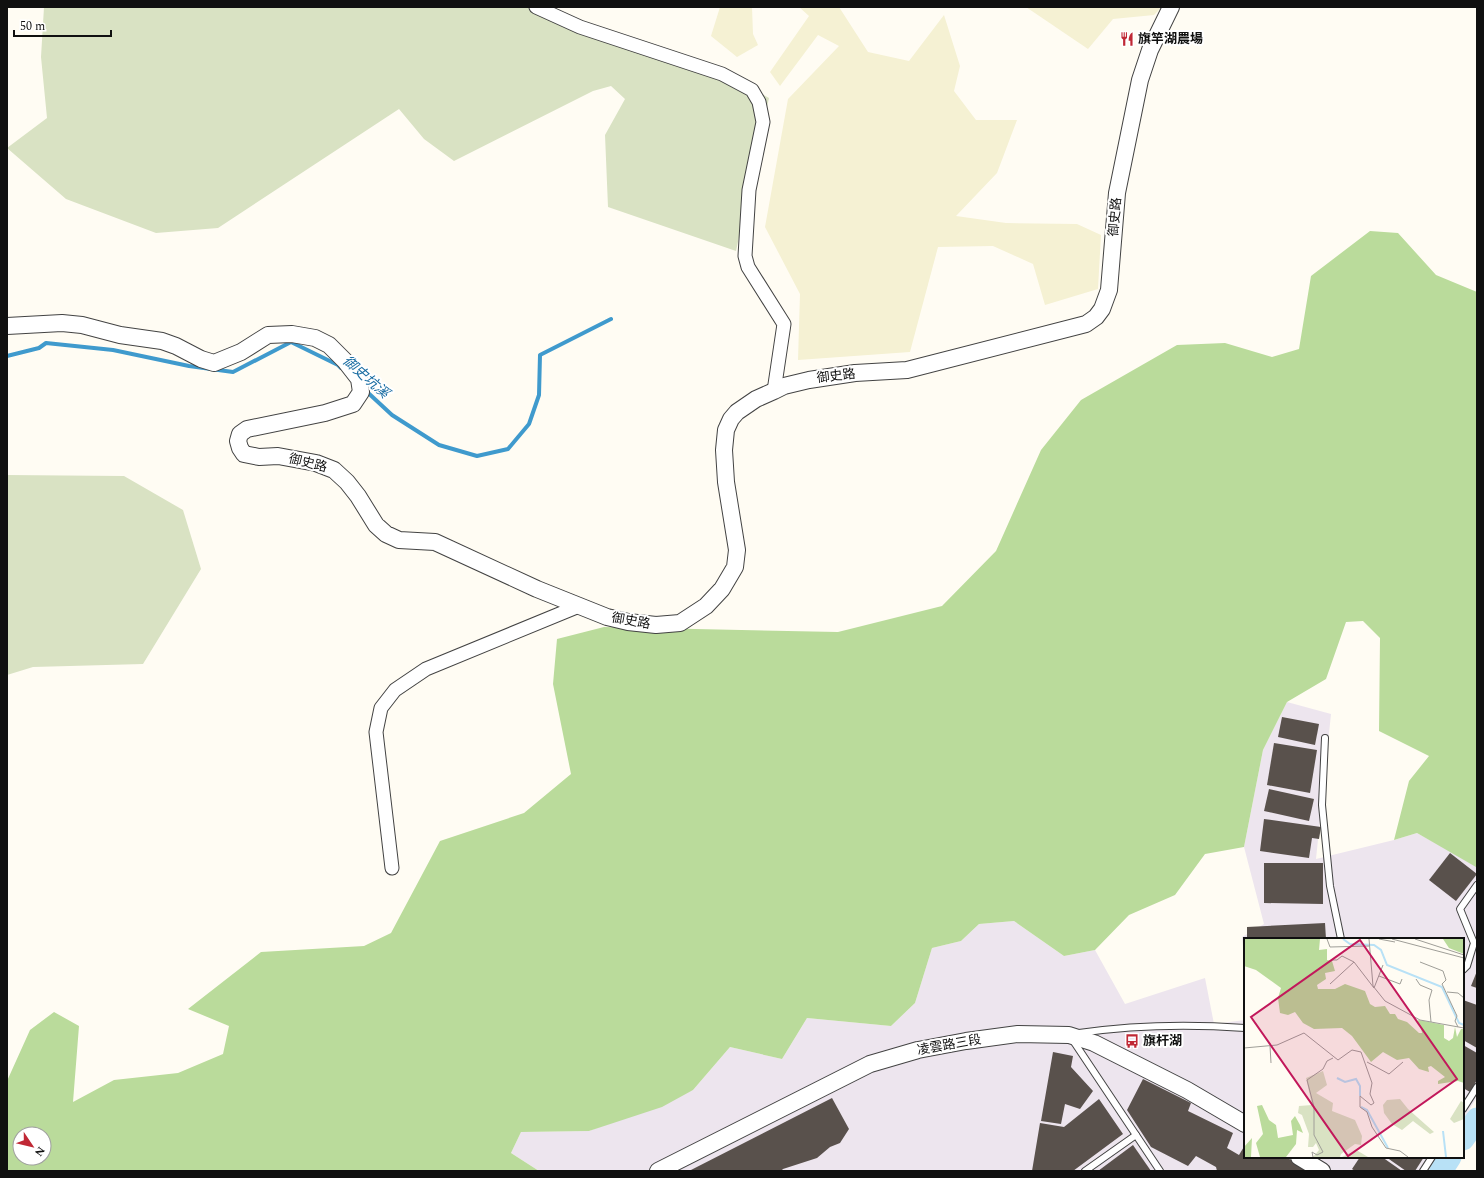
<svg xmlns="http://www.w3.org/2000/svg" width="1484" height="1178" font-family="Spectral,'Noto Sans TC',serif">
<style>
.industrial{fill:#ede5ee}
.farmland{fill:#f5f1d3}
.forest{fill:#badb9b;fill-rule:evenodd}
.cemetery{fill:#d9e2c3}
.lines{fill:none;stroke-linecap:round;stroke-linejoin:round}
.stream{stroke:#3f9acd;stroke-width:4}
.river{stroke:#b8e1f6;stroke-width:23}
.building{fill:#59514c}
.service-casing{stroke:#434343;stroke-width:8}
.minor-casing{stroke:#434343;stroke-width:15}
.tertiary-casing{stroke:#434343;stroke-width:18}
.service{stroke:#fff;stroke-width:6}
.minor{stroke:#fff;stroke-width:13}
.tertiary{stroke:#fff;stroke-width:16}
.labels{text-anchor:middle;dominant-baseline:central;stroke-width:4;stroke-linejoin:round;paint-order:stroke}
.poi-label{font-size:13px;font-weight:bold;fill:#101010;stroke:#fff;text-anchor:start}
.street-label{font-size:13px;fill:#101010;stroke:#fff}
.water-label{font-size:14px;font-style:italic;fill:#186ca2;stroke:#fff}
.inset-river{fill:none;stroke:#b8e1f6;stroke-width:2}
.inset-road{fill:none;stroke:#9f9e98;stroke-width:1}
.view{fill:#c2185b;fill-opacity:0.15;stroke:#c2185b;stroke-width:2}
.inset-edge{fill:none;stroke:#101010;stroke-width:2}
</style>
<rect width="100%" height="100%" fill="#fffcf3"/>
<!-- industrial -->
<g class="industrial">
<path d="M1287,702L1331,714L1316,859L1394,840L1417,833L1477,866V1097L1463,1120V939H1245V965L1242,937L1264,924L1244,847L1263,750Z"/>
<path d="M1014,921L1064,956L1095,950L1125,1004L1205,978L1214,1024L1245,1020V1157H1440L1431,1171H539L511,1153L521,1132L589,1131L693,1090L730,1047L782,1059L807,1018L891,1026L915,1003L932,948L961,941L979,924Z"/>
</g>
<!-- farmland -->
<g class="farmland">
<path d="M720,7H752L753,34L758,45L737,57L711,36Z"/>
<path d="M799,7H839L868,52L909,61L944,15L960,66L954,91L976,120H1017L997,173L956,216L1006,223L1077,224L1101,235L1098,289L1045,305L1033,264L993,246L938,247L910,352L798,360L800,294L765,227L788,99L839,46L818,35L780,86L770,72L809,16Z"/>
<path d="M1026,7H1162L1154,15L1113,19L1088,49Z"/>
</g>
<!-- forest -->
<path class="forest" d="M1370,231L1398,233L1436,275L1477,292L1476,867L1417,833L1394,840L1409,781L1429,756L1379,731L1380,638L1363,621L1346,622L1326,679L1287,702L1263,750L1244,847L1205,854L1175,895L1129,915L1095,950L1064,956L1014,921L979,924L961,941L932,948L915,1003L891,1026L807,1018L782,1059L730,1047L693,1090L662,1107L589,1131L521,1132L511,1153L539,1171H7V1081L30,1030L54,1012L79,1026L73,1102L114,1080L178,1073L223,1054L229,1026L188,1009L261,952L364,946L391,933L440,841L524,813L571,774L553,684L557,639L604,627L838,632L942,606L996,551L1041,450L1081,400L1177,345L1225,343L1272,357L1299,349L1311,276ZM20,1134H44V1158H20Z"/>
<!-- cemetery -->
<g class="cemetery">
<path d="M44,7H544L735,79L769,98L736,251L608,207L605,135L625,99L611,86L593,91L454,161L424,139L399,109L218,228L156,233L66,199L7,148L47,118L41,57Z"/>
<path d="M7,475L124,476L183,510L201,569L143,664L33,667L7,675Z"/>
</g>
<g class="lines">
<!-- stream -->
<g class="stream">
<path d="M7,356L39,348L46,343L113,350L189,366L233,372L291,342L338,365L341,368"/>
<path d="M365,390L392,415L439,445L477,456L508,449L529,424L539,395L540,355L611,319"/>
</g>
<!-- river -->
<g class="river">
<path d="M1463,1139L1477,1119"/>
<path d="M1441,1171L1450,1157"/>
</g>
</g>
<!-- building -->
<g class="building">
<path d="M1282,717L1319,724L1315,745L1278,737Z"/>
<path d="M1274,743L1317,750L1310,793L1267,785Z"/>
<path d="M1269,789L1314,799L1309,821L1264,811Z"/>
<path d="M1264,819L1321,827L1319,839L1312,838L1309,858L1260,851Z"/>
<path d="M1450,853L1477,874L1456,901L1429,880Z"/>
<path d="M1264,863H1323V904L1264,903Z"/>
<path d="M1325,923L1326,939H1247V927Z"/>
<path d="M1477,971V988L1471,986Z"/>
<path d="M1463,1000L1477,1005V1048L1463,1040Z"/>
<path d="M1463,1045L1477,1053V1080L1470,1092L1463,1088Z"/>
<path d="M1053,1052L1073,1056L1071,1067L1093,1091L1080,1109L1065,1104L1061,1124L1041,1121Z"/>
<path d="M1143,1079L1191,1103L1188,1111L1233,1133L1227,1148L1239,1155L1245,1145V1157H1286L1309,1171H1217L1216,1167L1196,1156L1188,1166L1151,1147L1127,1110Z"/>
<path d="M832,1098L849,1129L840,1143L830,1147L817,1158L783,1169L781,1171H689Z"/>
<path d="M1099,1099L1123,1134L1073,1171H1032L1040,1123L1064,1127Z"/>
<path d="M1133,1145L1151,1171H1098Z"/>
<path d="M1360,1157H1382L1402,1171H1355L1352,1169Z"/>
<path d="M1386,1157H1424L1415,1171H1406Z"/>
</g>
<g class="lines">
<defs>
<g id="service">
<path d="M1325,738L1322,805L1330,886L1341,939"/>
<path d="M1463,970L1467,966L1474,943L1460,909L1477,885"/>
<path d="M1079,1033C1134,1025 1190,1024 1245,1028"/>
<path d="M1072,1039L1160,1171"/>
<path d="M1463,1109L1477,1087"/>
<path d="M1085,1171L1136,1135"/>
<path d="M1423,1171L1432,1157"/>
</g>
<g id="minor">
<path d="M536,7L580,27L722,74L752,90L759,102L763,122L749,190L745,256L748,267L784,324L774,391"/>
<path d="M392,868L376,732L381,708L395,690L426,669L579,606"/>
</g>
<g id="tertiary">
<path d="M7,326L62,323L82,325L120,335L162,341L176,346L201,359L214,363L241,352L268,335L292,334L315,338L329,345L345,361L359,379L361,392L353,404L325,413L247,429L240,434L238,441L240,448L244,454L259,457L278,456L316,463L334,470L347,482L358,496L376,525L386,534L399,540L435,542L537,589L607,617L628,622L656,625L680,623L706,606L722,589L735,567L737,550L726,482L724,450L726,430L731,419L737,412L756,399L774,391L784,386L809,380L855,373L907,370L1086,324L1096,317L1102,309L1109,290L1117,193L1140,80L1150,50L1171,7"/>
<path d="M1299,1157L1322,1171"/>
<path d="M658,1171L870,1064L918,1050L966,1041L1018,1034L1069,1035L1094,1043L1187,1090L1245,1124"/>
</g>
</defs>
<!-- service casing -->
<use href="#service" class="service-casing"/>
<!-- minor casing -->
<use href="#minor" class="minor-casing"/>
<!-- tertiary casing -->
<use href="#tertiary" class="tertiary-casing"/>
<!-- service -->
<use href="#service" class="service"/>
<!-- minor -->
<use href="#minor" class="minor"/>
<!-- tertiary -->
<use href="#tertiary" class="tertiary"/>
</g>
<!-- icons -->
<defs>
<symbol id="restaurant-bare" viewBox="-9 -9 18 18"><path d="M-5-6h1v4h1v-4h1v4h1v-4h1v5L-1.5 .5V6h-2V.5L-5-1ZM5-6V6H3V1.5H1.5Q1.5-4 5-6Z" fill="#c02835" stroke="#fff" stroke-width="2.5" paint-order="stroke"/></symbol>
<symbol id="bus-bare" viewBox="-9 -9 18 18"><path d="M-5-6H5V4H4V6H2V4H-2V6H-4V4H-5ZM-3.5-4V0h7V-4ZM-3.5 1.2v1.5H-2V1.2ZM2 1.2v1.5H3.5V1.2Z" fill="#c02835" stroke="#fff" stroke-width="2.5" paint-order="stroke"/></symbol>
</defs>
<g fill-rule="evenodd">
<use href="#restaurant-bare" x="1117" y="29" width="20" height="20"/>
<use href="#bus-bare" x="1122" y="1031" width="20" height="20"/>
</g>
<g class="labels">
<!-- poi labels -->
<g class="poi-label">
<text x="1138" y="39">旗竿湖農場</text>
<text x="1143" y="1041">旗杆湖</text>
</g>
<!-- street labels -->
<g class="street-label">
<text transform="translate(1115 217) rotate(-85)">御史路</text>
<text transform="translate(836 376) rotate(-7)">御史路</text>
<text transform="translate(308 463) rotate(14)">御史路</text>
<text transform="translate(631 621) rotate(10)">御史路</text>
<text transform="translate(949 1045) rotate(-10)">凌雲路三段</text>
</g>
<!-- water labels -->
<g class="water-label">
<text transform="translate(366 377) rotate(41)">御史坑溪</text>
</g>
</g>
<!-- overview -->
<g transform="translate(1244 938)">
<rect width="220" height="220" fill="#fffcf3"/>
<path d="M0,1H76L75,12L83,11V22L88,23L91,33L81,35L82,41L73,47L74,51H91L101,46L121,53L126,66L131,69L141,68L146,76H151L154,81L163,84L175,95H178L177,90L173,83L175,82L200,87V100L205,103L209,100L211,89L213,99L217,91H220V145L214,143L194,146V143L201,139L187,128L184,129L185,134L175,131L165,120L153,122L139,114L127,124L108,98L98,90L70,91L59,85L51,74L44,77L36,75L34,60L37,50L12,32L0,28ZM199,1H220V16L205,10ZM18,167L25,182L32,187L34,200L49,197L47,183L51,178L56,187L59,195L53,192L52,206L42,219H16L12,205L19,196L13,168ZM8,200L7,219H0V209Z" fill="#badb9b"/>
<path d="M79,133L83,147L72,155L89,165L88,173L111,182L118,198L117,207L111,206L97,216L96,219H69L75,212L72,205L69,209H64L65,196L58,177L54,175L55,168L68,167L62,140ZM156,161L164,171L190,194L186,196L169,183L158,192L148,186L140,175L139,167L143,162ZM217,163L220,165V181L210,185L206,181ZM114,213L124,219H98L106,215Z" fill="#d9e2c3"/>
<path class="inset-river" d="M99,1L106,6L130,7L137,12L143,27L198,49L215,85L220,87M93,140L101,144L112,141L116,148V158M117,169L123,172L144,210M199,193L202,219"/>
<path class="inset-road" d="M83,1L86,9L126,8M125,1L129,48L141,63L176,82L220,90M135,1L151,4M148,1L220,20M171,1L220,17M88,22H93L98,18L110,24L130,50L139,27M176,24L199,33L202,42L198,46L213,78L211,83L214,89M135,38L156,46L158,41M172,41L176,47L188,52L185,62L187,84M86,46L110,24M203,54L214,55L220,60M26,108L27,125M0,110L33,107L60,95L94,122L108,112L117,114L128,145L126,156L130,165L127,167L116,158V169L123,174L128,189L142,210L156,213L164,219M123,124L145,136L159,124M69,219L68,214L73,217L79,214L70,197V169L63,142L79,131L83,123L89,120"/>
<path class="view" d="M116,2L213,141L104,218L7,79Z"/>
<rect width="220" height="220" class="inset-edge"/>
</g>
<!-- border -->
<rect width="1484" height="1178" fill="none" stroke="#101010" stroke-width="16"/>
<!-- north arrow -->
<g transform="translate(32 1146) rotate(125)"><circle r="19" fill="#ffffff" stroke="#9f9f9f"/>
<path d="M0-3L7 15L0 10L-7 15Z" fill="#c02835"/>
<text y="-6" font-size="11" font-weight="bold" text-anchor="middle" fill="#101010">N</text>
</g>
<!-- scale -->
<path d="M14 30v6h97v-6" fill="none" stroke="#101010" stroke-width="2"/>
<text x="20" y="30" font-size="12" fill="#101010" stroke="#ffffff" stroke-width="3" paint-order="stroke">50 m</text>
</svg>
